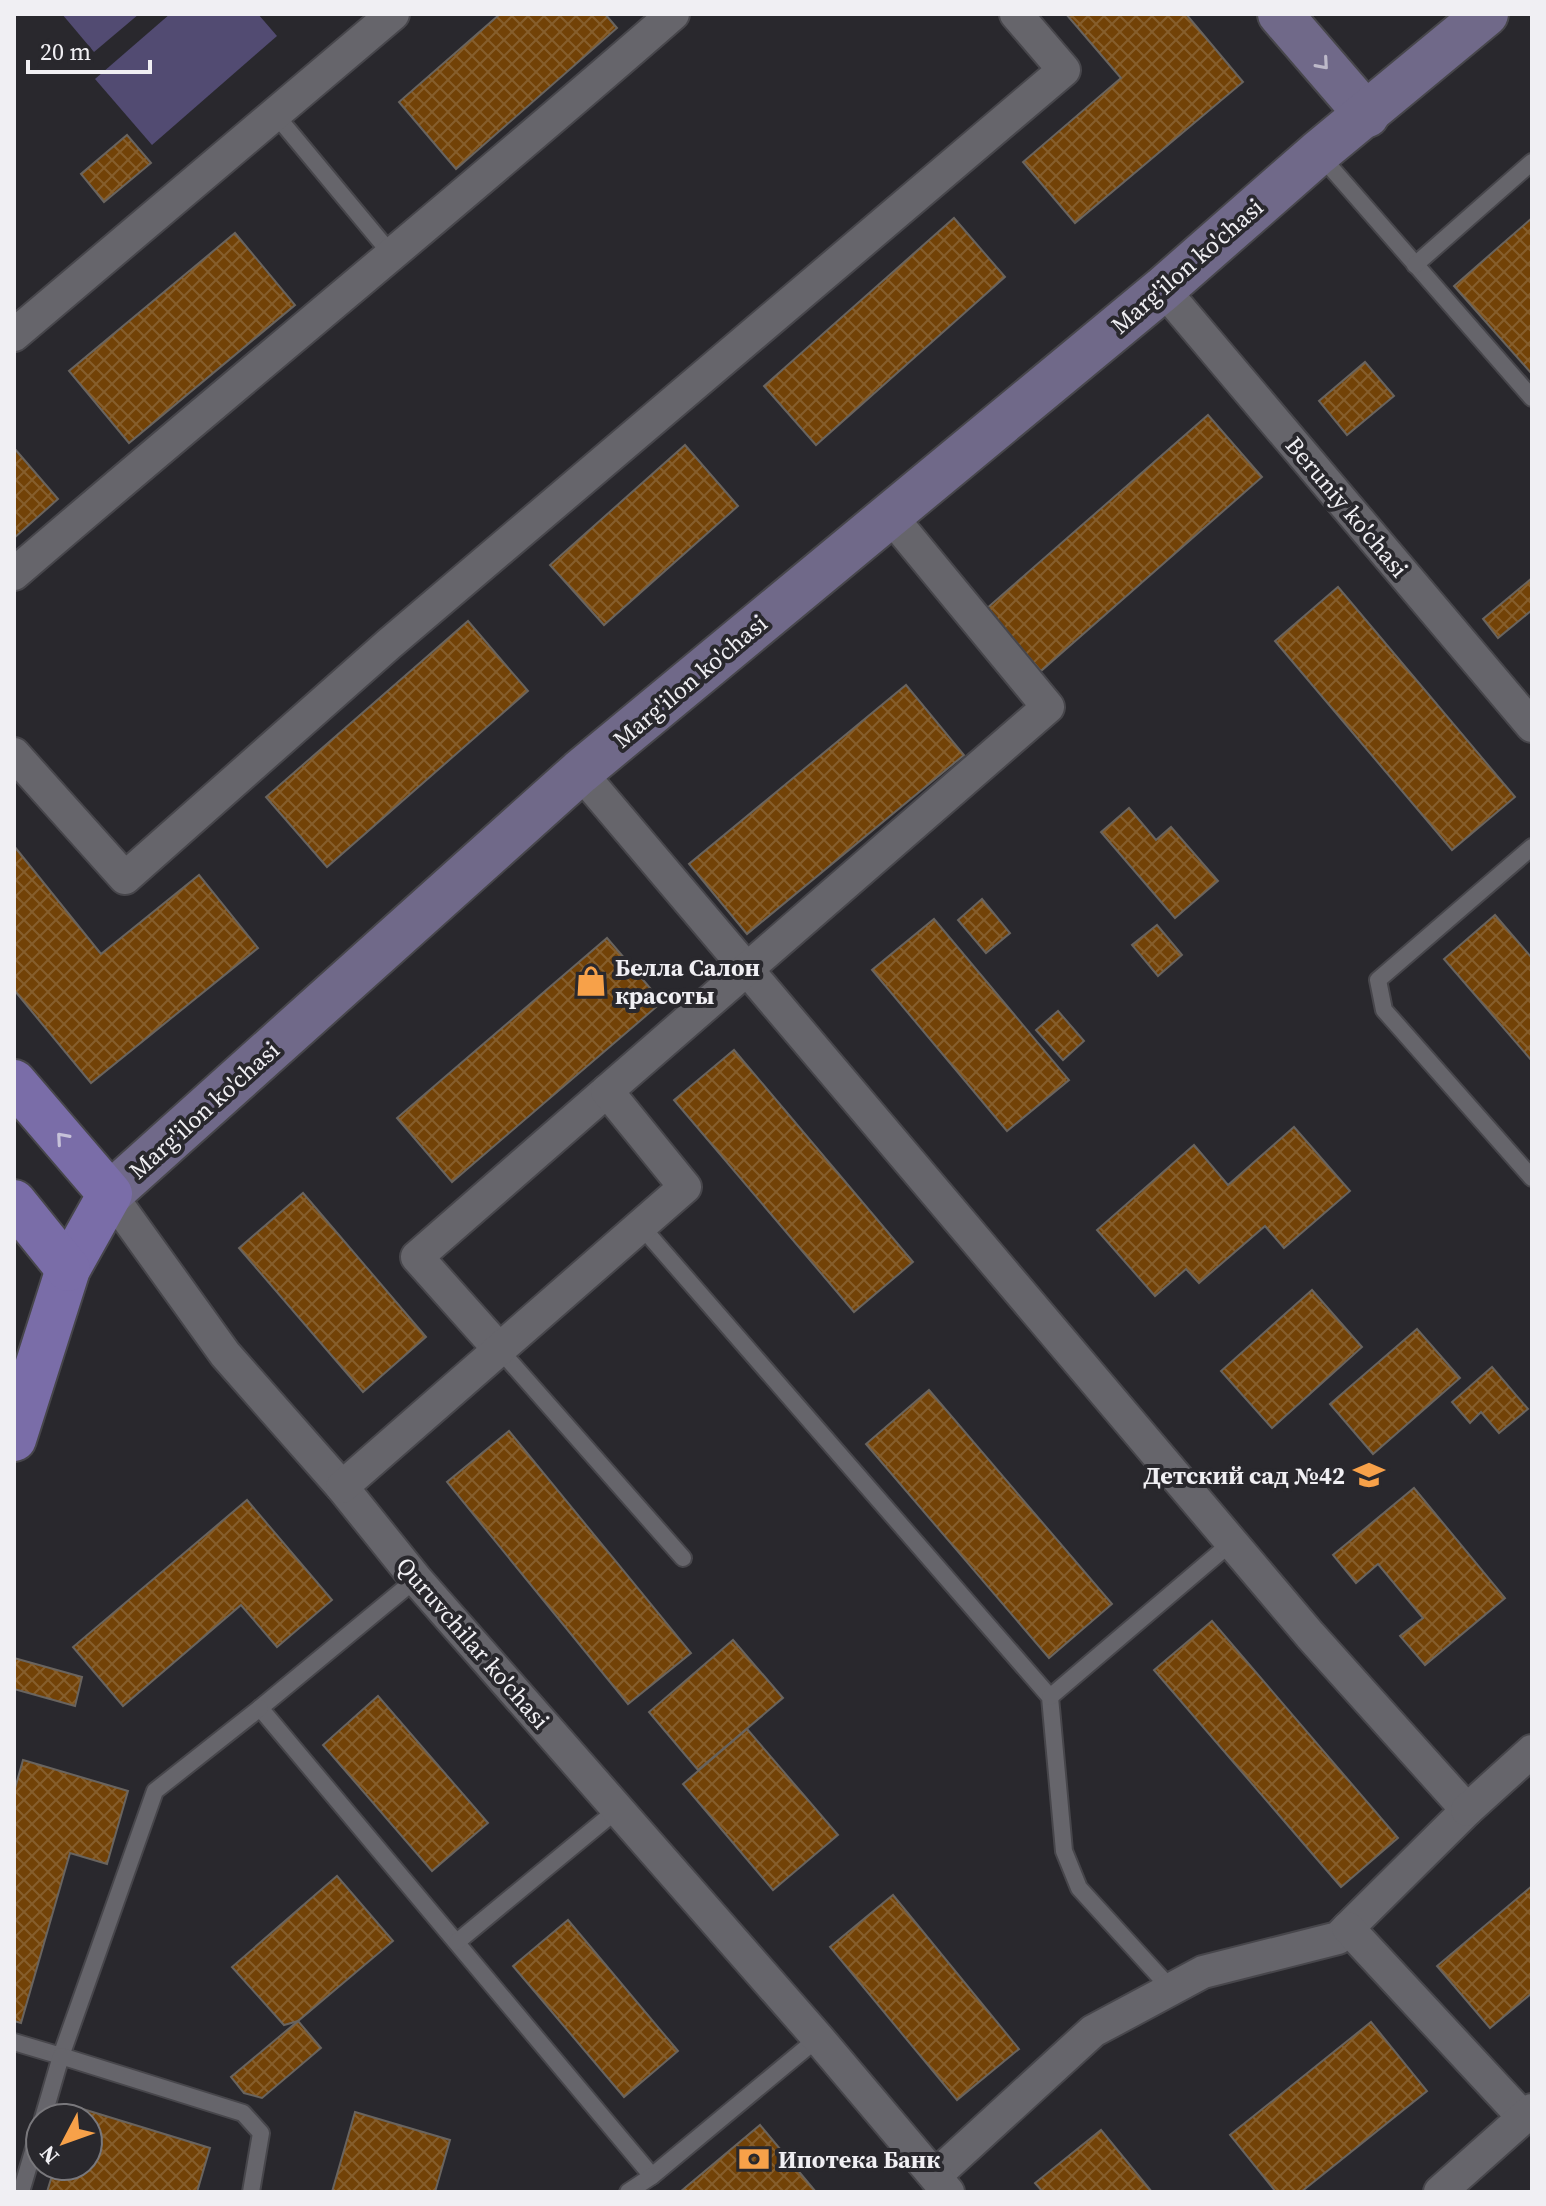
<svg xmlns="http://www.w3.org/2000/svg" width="1546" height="2206" font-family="'Source Serif 4',serif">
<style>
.pitch{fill:#524b72}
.building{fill:url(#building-cross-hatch);stroke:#69645f;stroke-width:2}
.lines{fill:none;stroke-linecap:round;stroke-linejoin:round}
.lane-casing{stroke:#47464b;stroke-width:20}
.street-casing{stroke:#47464b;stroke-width:36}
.secondary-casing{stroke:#47464b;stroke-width:48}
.primary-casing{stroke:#47464b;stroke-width:48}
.lane{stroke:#66656b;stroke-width:16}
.street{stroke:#66656b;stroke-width:32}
.secondary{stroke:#706989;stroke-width:44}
.primary{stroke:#7a6da8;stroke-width:44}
.oneway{stroke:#bdb9c9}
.oneway2{stroke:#c7c2d9}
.labels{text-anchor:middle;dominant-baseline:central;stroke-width:8;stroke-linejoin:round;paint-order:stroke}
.street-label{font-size:24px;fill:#f0eff3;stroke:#29282d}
.poi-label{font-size:24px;font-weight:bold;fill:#f0eff3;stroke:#29282d;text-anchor:start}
</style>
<defs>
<pattern id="building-cross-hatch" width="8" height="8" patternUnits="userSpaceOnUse" patternTransform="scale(2)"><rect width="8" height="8" fill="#724207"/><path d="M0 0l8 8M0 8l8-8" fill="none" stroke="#865e2c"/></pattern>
</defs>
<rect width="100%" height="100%" fill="#29282d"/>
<!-- pitch -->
<g class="pitch">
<path d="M62,14H139L94,52Z"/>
<path d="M170,14H258L277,36L152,145L95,79Z"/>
</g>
<!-- building -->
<g class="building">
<path d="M500,14H605L617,28L456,169L399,102Z"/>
<path d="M1066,14H1186L1243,82L1075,223L1023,162L1121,78Z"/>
<path d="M127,135L151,163L104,202L81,174Z"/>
<path d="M954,218L1005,277L816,445L764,386Z"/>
<path d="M1532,218V374L1454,286Z"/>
<path d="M235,233L295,305L129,443L69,371Z"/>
<path d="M1365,362L1394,396L1347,435L1319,401Z"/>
<path d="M1208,415L1262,477L1041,671L986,609Z"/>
<path d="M685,445L738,506L604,625L550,565Z"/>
<path d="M14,448L58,499L14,538Z"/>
<path d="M1532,578V610L1498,638L1483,619Z"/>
<path d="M1338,587L1515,797L1452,850L1275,641Z"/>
<path d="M468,621L528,691L327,867L266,797Z"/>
<path d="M906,685L964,755L747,934L689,864Z"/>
<path d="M1129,808L1156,840L1171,827L1218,881L1175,918L1101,832Z"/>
<path d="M14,846L101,954L199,875L258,948L91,1083L14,990Z"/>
<path d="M982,899L1010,933L986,953L958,920Z"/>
<path d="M1495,915L1532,958V1061L1444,959Z"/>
<path d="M934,919L1069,1080L1007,1131L872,970Z"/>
<path d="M1157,925L1182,955L1158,976L1132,945Z"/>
<path d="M607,938L662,1002L452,1182L397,1118Z"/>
<path d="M1058,1011L1084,1041L1063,1060L1036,1030Z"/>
<path d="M734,1050L913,1262L854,1312L674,1100Z"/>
<path d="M1294,1127L1350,1191L1284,1248L1265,1226L1199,1283L1186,1269L1155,1296L1097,1230L1194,1145L1228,1185Z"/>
<path d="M303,1193L426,1337L363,1392L239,1248Z"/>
<path d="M1312,1290L1362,1347L1272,1428L1221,1371Z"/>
<path d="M1417,1329L1460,1378L1373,1454L1330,1404Z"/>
<path d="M1492,1367L1528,1409L1499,1433L1481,1412L1470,1423L1452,1402Z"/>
<path d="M929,1390L1112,1604L1049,1658L866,1444Z"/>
<path d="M509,1431L691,1653L628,1704L447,1482Z"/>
<path d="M1414,1488L1505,1598L1425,1665L1400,1636L1423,1618L1378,1564L1356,1583L1333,1555Z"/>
<path d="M247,1500L332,1600L277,1647L241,1605L123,1706L73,1647Z"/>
<path d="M1212,1621L1398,1838L1341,1887L1154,1670Z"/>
<path d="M733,1640L783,1698L698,1770L649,1712Z"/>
<path d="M14,1658L82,1677L75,1706L14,1689Z"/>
<path d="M378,1696L488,1823L432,1871L323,1745Z"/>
<path d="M747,1729L838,1835L773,1890L683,1784Z"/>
<path d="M23,1760L128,1791L107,1864L70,1853L21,2023L14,2021V1792Z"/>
<path d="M337,1876L393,1941L298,2021L284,2025L232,1967Z"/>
<path d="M1532,1886V1993L1490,2028L1437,1966Z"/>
<path d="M893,1895L1019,2049L957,2100L830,1947Z"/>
<path d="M568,1920L678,2051L624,2097L513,1966Z"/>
<path d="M298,2021L321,2048L262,2098L244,2093L231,2077Z"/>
<path d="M1371,2022L1427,2091L1301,2192H1276L1230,2135Z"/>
<path d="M73,2106L210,2148L197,2192H47L55,2166H88V2118H70Z"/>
<path d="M355,2112L450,2140L435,2192H332Z"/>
<path d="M760,2125L816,2192H680Z"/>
<path d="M1101,2130L1152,2192H1043L1035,2183Z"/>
</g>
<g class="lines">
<defs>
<g id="lane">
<path d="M275,114L392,255"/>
<path d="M1320,155L1532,398"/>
<path d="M1415,265L1532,162"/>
<path d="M1532,847L1378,980L1384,1010L1532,1178"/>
<path d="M641,1226L1050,1697L1064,1851L1079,1888L1171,1989"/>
<path d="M499,1349L683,1558"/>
<path d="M416,1579L260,1708L652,2176L818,2038"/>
<path d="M1050,1697L1232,1542"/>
<path d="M457,1942L618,1809"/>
<path d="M14,2042L61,2056L155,1791L260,1708"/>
<path d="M43,2118L61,2056L243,2113L261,2133L251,2192"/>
<path d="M21,2192L40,2128"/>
<path d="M628,2192L652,2176"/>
</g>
<g id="street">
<path d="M1163,289L1532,726"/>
<path d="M14,335L393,14"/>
<path d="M14,574C232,386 456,204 673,14"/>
<path d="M14,754L125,878L389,644L1064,70L1016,14"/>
<path d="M580,772L1310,1635L1467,1810L1338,1938L1203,1972L1093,2031L935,2176"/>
<path d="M110,1194L225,1354L342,1487L416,1579L818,2038L948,2192"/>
<path d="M499,1349L417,1257L607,1091"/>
<path d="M342,1487L685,1187L607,1091L1048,707L889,514"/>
<path d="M1467,1810L1532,1751"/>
<path d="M1348,1928L1524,2118"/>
<path d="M1440,2192L1532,2110"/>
</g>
<g id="secondary">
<path d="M1280,14L1367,115"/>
<path d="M110,1194L580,772L1163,289L1318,153L1486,14"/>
</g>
<g id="primary">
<path d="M14,1082L110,1194L68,1269L14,1439"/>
<path d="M14,1202L68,1269"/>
</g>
</defs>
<!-- lane casing -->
<use href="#lane" class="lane-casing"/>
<!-- street casing -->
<use href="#street" class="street-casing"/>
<!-- secondary casing -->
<use href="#secondary" class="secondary-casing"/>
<!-- primary casing -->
<use href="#primary" class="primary-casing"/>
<!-- lane -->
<use href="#lane" class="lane"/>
<!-- street -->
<use href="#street" class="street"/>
<!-- secondary -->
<use href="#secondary" class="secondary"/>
<!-- primary -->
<use href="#primary" class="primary"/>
</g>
<!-- one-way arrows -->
<defs><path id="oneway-chevron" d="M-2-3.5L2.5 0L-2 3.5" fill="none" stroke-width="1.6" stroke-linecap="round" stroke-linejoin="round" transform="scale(2)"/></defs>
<use class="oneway" href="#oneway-chevron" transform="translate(1323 64) rotate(49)"/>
<use class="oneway2" href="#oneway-chevron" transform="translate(62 1138) rotate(-131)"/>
<!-- icons -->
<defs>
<symbol id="shop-bare" viewBox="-9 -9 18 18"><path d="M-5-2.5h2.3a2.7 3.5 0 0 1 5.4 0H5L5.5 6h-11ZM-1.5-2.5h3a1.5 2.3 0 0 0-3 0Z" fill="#f7a149" stroke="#29282d" stroke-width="2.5" paint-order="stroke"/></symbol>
<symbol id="school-bare" viewBox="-9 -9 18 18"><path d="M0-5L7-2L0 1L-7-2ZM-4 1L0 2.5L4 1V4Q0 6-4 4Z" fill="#f7a149" stroke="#29282d" stroke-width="2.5" paint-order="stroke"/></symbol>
<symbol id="bank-bare" viewBox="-9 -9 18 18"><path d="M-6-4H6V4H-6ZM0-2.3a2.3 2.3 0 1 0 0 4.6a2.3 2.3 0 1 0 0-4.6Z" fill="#f7a149" stroke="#29282d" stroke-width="2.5" paint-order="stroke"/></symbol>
</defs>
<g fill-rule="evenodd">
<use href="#shop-bare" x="569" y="959" width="44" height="44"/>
<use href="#school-bare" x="1347" y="1453" width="44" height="44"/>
<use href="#bank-bare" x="732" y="2137" width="44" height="44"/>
</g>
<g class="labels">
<!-- street labels -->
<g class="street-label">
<text transform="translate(1187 266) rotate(-41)">Marg'ilon ko'chasi</text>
<text transform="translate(1347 507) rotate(50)">Beruniy ko'chasi</text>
<text transform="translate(690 681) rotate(-40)">Marg'ilon ko'chasi</text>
<text transform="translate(204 1110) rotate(-42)">Marg'ilon ko'chasi</text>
<text transform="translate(473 1643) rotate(49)">Quruvchilar ko'chasi</text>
</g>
<!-- poi labels -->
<g class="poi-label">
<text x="615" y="967">Белла Салон<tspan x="615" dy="28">красоты</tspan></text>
<text x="1345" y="1475" text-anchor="end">Детский сад №42</text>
<text x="778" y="2159">Ипотека Банк</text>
</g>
</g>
<!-- border -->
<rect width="1546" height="2206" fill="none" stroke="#f0eff3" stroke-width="32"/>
<!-- north arrow -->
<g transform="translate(64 2142) rotate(229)"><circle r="38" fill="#29282d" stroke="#79787c" stroke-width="2"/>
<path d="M0-6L14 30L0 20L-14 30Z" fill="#f7a149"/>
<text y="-12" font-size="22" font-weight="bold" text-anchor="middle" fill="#f0eff3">N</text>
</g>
<!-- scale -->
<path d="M28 60v12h122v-12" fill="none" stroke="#f0eff3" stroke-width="4"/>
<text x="40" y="60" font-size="24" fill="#f0eff3" stroke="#29282d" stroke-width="6" paint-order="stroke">20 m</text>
</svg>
